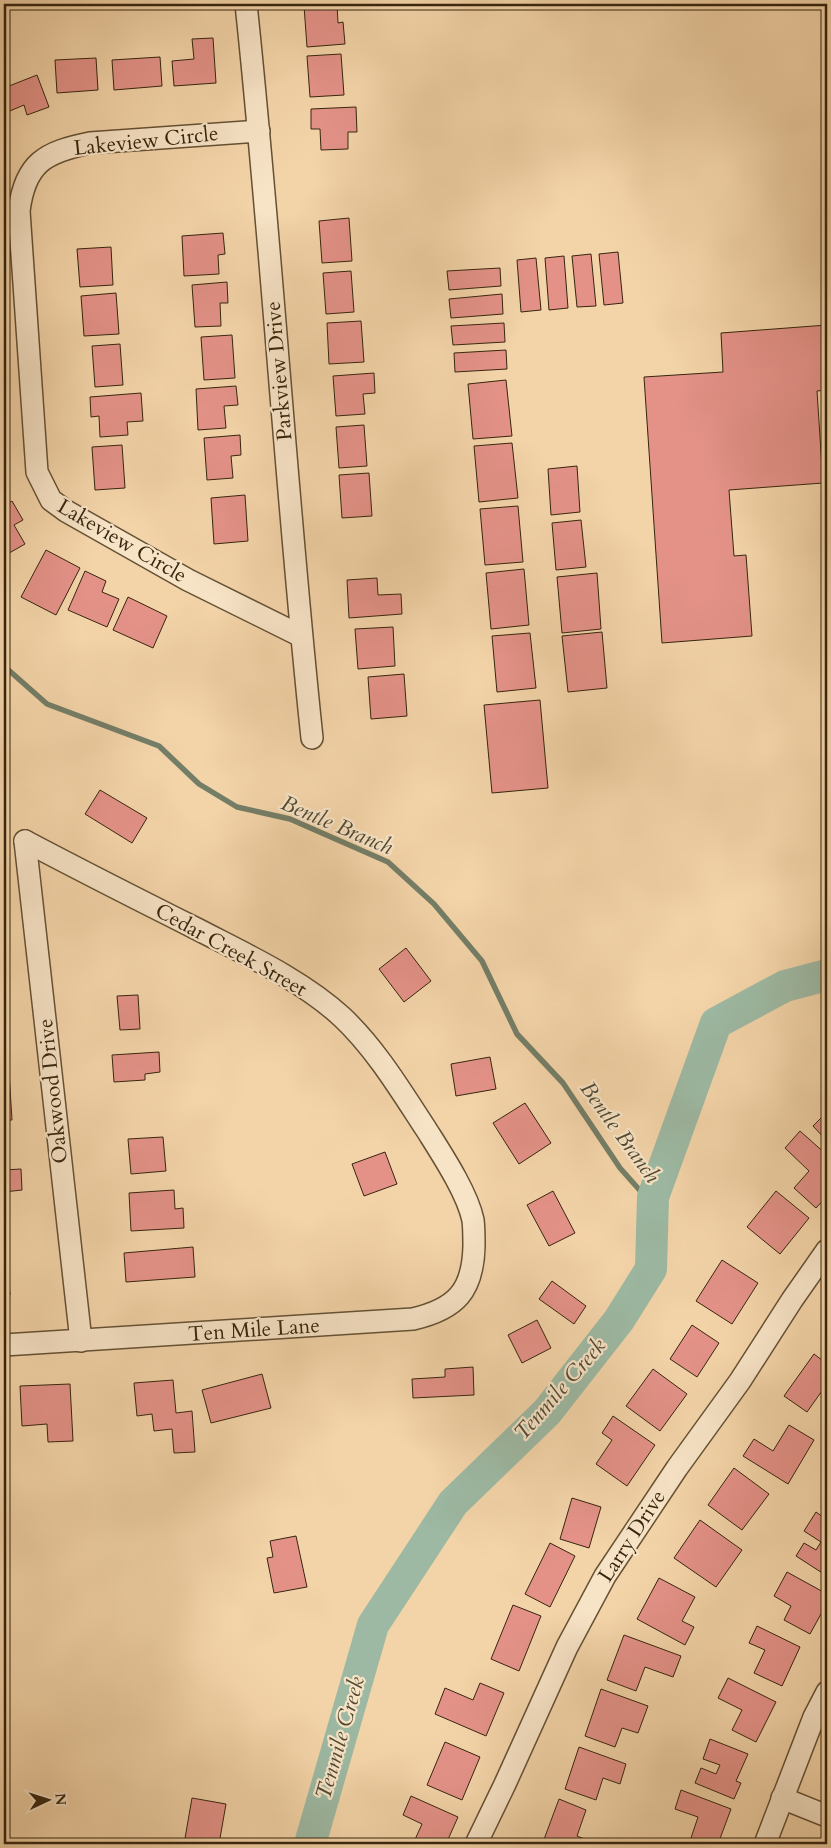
<svg xmlns="http://www.w3.org/2000/svg" width="831" height="1848" font-family="Cardo,serif">
<style>
.lines{fill:none;stroke-linecap:round;stroke-linejoin:round}
.stream{stroke:#747e67;stroke-width:5.5}
.river{stroke:#9db9a3;stroke-width:32}
.building{fill:#e49288;stroke:#36250e}
.minor-casing{stroke:#655134;stroke-width:24}
.minor{stroke:#f7e3c6;stroke-width:21}
.labels{text-anchor:middle;dominant-baseline:central;stroke-width:4.5;stroke-linejoin:round;paint-order:stroke}
.street-label{font-size:21px;fill:#36250e;stroke:#f7e3c6}
.water-label{font-size:22px;font-style:italic;fill:#504a33;stroke:#f7e3c6}
</style>
<rect width="100%" height="100%" fill="#f3d4a8"/>
<filter id="stains"><feTurbulence type="fractalNoise" baseFrequency=".004" numOctaves="4"/><feColorMatrix values="0 0 0 0 .2 0 0 0 0 .09 0 0 0 0 .02 0 0 0 .5 -.17"/></filter>
<radialGradient id="worn" r=".72"><stop offset=".6" stop-color="#630" stop-opacity="0"/><stop offset="1" stop-color="#630" stop-opacity=".3"/></radialGradient>
<g class="lines">
<!-- stream -->
<path class="stream" d="M4,666L47,704L159,746L199,784L237,807L290,819L388,862L434,904L482,961L517,1034L563,1083L620,1168L652,1204"/>
<!-- river -->
<path class="river" d="M310,1844L373,1625L453,1503L547,1412L619,1320L651,1269L653,1197L716,1023L785,986L827,975"/>
</g>
<!-- building -->
<g class="building">
<path d="M337,4L338,23L343,22L345,44L307,47L304,6Z"/>
<path d="M213,38L216,83L174,86L172,61L194,59L192,39Z"/>
<path d="M341,54L344,95L310,97L307,56Z"/>
<path d="M160,57L162,86L114,90L112,60Z"/>
<path d="M96,58L98,90L57,93L55,60Z"/>
<path d="M37,75L49,107L27,115L24,105L5,113L4,88Z"/>
<path d="M356,107L357,132H348V149L321,150L320,129H311V109Z"/>
<path d="M349,218L352,261L322,263L319,221Z"/>
<path d="M223,233L225,254L218,255L219,274L184,276L182,236Z"/>
<path d="M111,247L113,285L80,287L77,249Z"/>
<path d="M618,252L623,303L604,305L599,254Z"/>
<path d="M591,254L596,306L577,307L572,256Z"/>
<path d="M564,256L568,308L549,310L545,258Z"/>
<path d="M536,258L541,310L521,312L517,260Z"/>
<path d="M500,268L501,286L449,290L447,271Z"/>
<path d="M351,271L354,312L326,314L323,273Z"/>
<path d="M227,282L228,303H220L221,326L195,327L192,285Z"/>
<path d="M116,293L119,334L84,336L81,296Z"/>
<path d="M502,294L503,314L451,318L449,299Z"/>
<path d="M361,321L364,362L329,364L327,323Z"/>
<path d="M504,323L505,342L453,345L451,326Z"/>
<path d="M827,325V390L817,391L823,483L729,490L734,556L746,555L752,636L662,643L644,377L723,372L721,333Z"/>
<path d="M232,335L235,378L204,380L201,337Z"/>
<path d="M120,344L123,385L95,387L92,346Z"/>
<path d="M506,350L507,369L455,372L454,353Z"/>
<path d="M374,373L375,393L363,394L365,414L336,416L333,376Z"/>
<path d="M506,380L512,436L473,439L468,384Z"/>
<path d="M236,386L238,405L224,406L226,428L198,430L196,389Z"/>
<path d="M141,393L143,421L127,422L128,435L100,437L99,416L91,417L90,397Z"/>
<path d="M364,425L367,466L339,468L336,427Z"/>
<path d="M240,435L241,455L231,456L233,478L207,480L204,438Z"/>
<path d="M512,443L518,498L479,502L474,446Z"/>
<path d="M122,445L125,488L95,490L92,447Z"/>
<path d="M577,466L580,512L551,515L548,469Z"/>
<path d="M369,473L372,516L342,518L339,475Z"/>
<path d="M245,495L248,541L214,544L211,498Z"/>
<path d="M12,501L23,520L14,525L25,544L4,556V506Z"/>
<path d="M518,506L523,562L485,565L480,509Z"/>
<path d="M581,520L586,567L556,570L552,523Z"/>
<path d="M46,550L80,568L56,615L21,597Z"/>
<path d="M524,569L529,625L491,629L486,573Z"/>
<path d="M85,571L106,581L102,592L119,599L107,627L68,610Z"/>
<path d="M597,573L601,629L562,633L557,577Z"/>
<path d="M377,578L378,595L401,594L402,614L349,618L347,580Z"/>
<path d="M128,597L167,616L153,648L113,630Z"/>
<path d="M393,627L395,666L358,669L355,629Z"/>
<path d="M602,632L607,688L568,692L562,636Z"/>
<path d="M530,633L536,688L497,692L492,636Z"/>
<path d="M404,674L407,716L371,719L368,677Z"/>
<path d="M540,700L548,788L492,793L484,705Z"/>
<path d="M100,790L147,818L132,843L85,814Z"/>
<path d="M406,948L431,981L404,1002L379,969Z"/>
<path d="M138,995L140,1029L120,1030L117,996Z"/>
<path d="M159,1052L160,1072L145,1074V1080L114,1082L112,1055Z"/>
<path d="M490,1057L496,1089L456,1096L451,1064Z"/>
<path d="M9,1072L12,1120H4V1073Z"/>
<path d="M525,1103L551,1143L519,1164L493,1123Z"/>
<path d="M827,1112V1141L813,1126Z"/>
<path d="M800,1131L827,1155V1196L816,1208L794,1188L809,1171L785,1148Z"/>
<path d="M163,1137L166,1171L131,1174L128,1139Z"/>
<path d="M385,1152L397,1184L364,1196L352,1164Z"/>
<path d="M4,1165V1170L21,1169L22,1190L4,1192Z"/>
<path d="M174,1190L175,1209L183,1208L184,1228L131,1231L129,1193Z"/>
<path d="M553,1191L575,1233L549,1246L527,1205Z"/>
<path d="M776,1191L809,1218L780,1254L747,1227Z"/>
<path d="M4,1200L8,1242H4Z"/>
<path d="M193,1247L195,1277L126,1282L124,1253Z"/>
<path d="M4,1250H6L10,1295L4,1296Z"/>
<path d="M722,1260L758,1283L732,1324L696,1301Z"/>
<path d="M552,1281L586,1306L574,1324L539,1299Z"/>
<path d="M537,1320L551,1348L522,1363L508,1335Z"/>
<path d="M692,1325L719,1343L697,1377L670,1359Z"/>
<path d="M827,1337V1349L822,1346Z"/>
<path d="M814,1354L827,1364V1390L824,1388L807,1412L784,1396Z"/>
<path d="M473,1367L474,1395L413,1398L412,1379L445,1377V1369Z"/>
<path d="M653,1369L687,1394L660,1431L626,1406Z"/>
<path d="M262,1374L271,1408L211,1423L202,1390Z"/>
<path d="M173,1380L176,1413L192,1411L195,1452L174,1453L172,1429L154,1431L152,1414L137,1416L134,1383Z"/>
<path d="M70,1384L73,1441L48,1442L47,1424L22,1426L20,1386Z"/>
<path d="M613,1416L655,1445L627,1486L596,1464L612,1440L602,1433Z"/>
<path d="M789,1425L814,1440L788,1484L743,1456L754,1439L773,1451Z"/>
<path d="M734,1468L769,1494L742,1530L708,1505Z"/>
<path d="M572,1498L601,1507L589,1548L560,1539Z"/>
<path d="M816,1512L827,1520V1576L796,1556L804,1543L816,1550L821,1542L804,1531Z"/>
<path d="M700,1520L742,1550L716,1587L674,1558Z"/>
<path d="M296,1536L307,1587L274,1593L267,1558L273,1557L270,1541Z"/>
<path d="M550,1543L575,1556L550,1607L525,1594Z"/>
<path d="M787,1572L827,1594V1603L810,1634L784,1620L791,1606L774,1596Z"/>
<path d="M659,1578L695,1597L682,1621L694,1627L685,1645L637,1619Z"/>
<path d="M513,1605L541,1616L519,1671L491,1659Z"/>
<path d="M757,1626L800,1647L782,1686L754,1673L765,1650L749,1643Z"/>
<path d="M624,1635L681,1656L673,1677L645,1667L636,1691L607,1680Z"/>
<path d="M728,1678L776,1702L756,1742L732,1730L742,1710L718,1698Z"/>
<path d="M480,1683L504,1693L486,1736L435,1714L445,1688L473,1700Z"/>
<path d="M601,1689L648,1706L638,1733L622,1728L615,1747L585,1736Z"/>
<path d="M710,1739L748,1754L736,1781L741,1783L734,1799L695,1783L701,1768L716,1774L720,1765L703,1759Z"/>
<path d="M445,1742L480,1757L462,1800L427,1785Z"/>
<path d="M579,1747L626,1764L620,1784L603,1778L596,1800L565,1789Z"/>
<path d="M681,1790L731,1809L718,1844H709L691,1838L698,1817L675,1809Z"/>
<path d="M411,1796L458,1817L446,1844H413L422,1824L403,1815Z"/>
<path d="M192,1798L226,1804L219,1844H184Z"/>
<path d="M559,1799L586,1810L577,1836L594,1843L593,1844H548L543,1842Z"/>
<path d="M657,1840L670,1844H656Z"/>
</g>
<g class="lines">
<defs>
<g id="minor">
<path d="M246,4C272,248 286,494 312,738"/>
<path d="M259,131L90,143C45,152 25,163 19,211L37,472L51,500L66,511L188,580L301,636"/>
<path d="M25,841L81,1341"/>
<path d="M4,1345L413,1319C456,1309 473,1291 474,1246C474,1238 474,1228 473,1220C467,1192 441,1153 426,1129C401,1091 376,1049 342,1017C302,980 245,954 197,929C139,900 82,871 25,841"/>
<path d="M782,1798L827,1816"/>
<path d="M476,1844L505,1784L567,1647L605,1576L677,1468L740,1381L792,1300L827,1250"/>
<path d="M765,1844L814,1717L827,1692"/>
</g>
</defs>
<!-- minor casing -->
<use href="#minor" class="minor-casing"/>
<!-- minor -->
<use href="#minor" class="minor"/>
</g>
<g class="labels">
<!-- street labels -->
<g class="street-label">
<text transform="translate(146 141) rotate(-6)">Lakeview Circle</text>
<text transform="translate(279 371) rotate(-95)">Parkview Drive</text>
<text transform="translate(122 541) rotate(30)">Lakeview Circle</text>
<text transform="translate(231 950) rotate(29)">Cedar Creek Street</text>
<text transform="translate(53 1091) rotate(-96)">Oakwood Drive</text>
<text transform="translate(254 1330) rotate(-4)">Ten Mile Lane</text>
<text transform="translate(632 1536) rotate(-57)">Larry Drive</text>
</g>
<!-- water labels -->
<g class="water-label">
<text transform="translate(337 825) rotate(23)">Bentle Branch</text>
<text transform="translate(620 1132) rotate(54)">Bentle Branch</text>
<text transform="translate(560 1389) rotate(-49)">Tenmile Creek</text>
<text transform="translate(340 1738) rotate(-74)">Tenmile Creek</text>
</g>
</g>
<!-- margin -->
<rect width="831" height="1848" fill="none" stroke="#f3d4a8" stroke-width="20"/>
<rect x="5" y="5" width="821" height="1838" fill="none" stroke="#36250e" stroke-width="2.5"/>
<rect x="10" y="10" width="811" height="1828" fill="none" stroke="#36250e"/>
<!-- north arrow -->
<g transform="translate(48 1800) rotate(86)" stroke="#f7e3c6" stroke-width="4" paint-order="stroke">
<path d="M0-4L9 19L0 12L-9 19Z" fill="#36250e"/>
<text y="-8" font-size="14" font-weight="bold" text-anchor="middle" fill="#36250e">N</text>
</g>
<rect width="100%" height="100%" filter="url(#stains)"/>
<rect width="100%" height="100%" fill="url(#worn)"/>
</svg>
